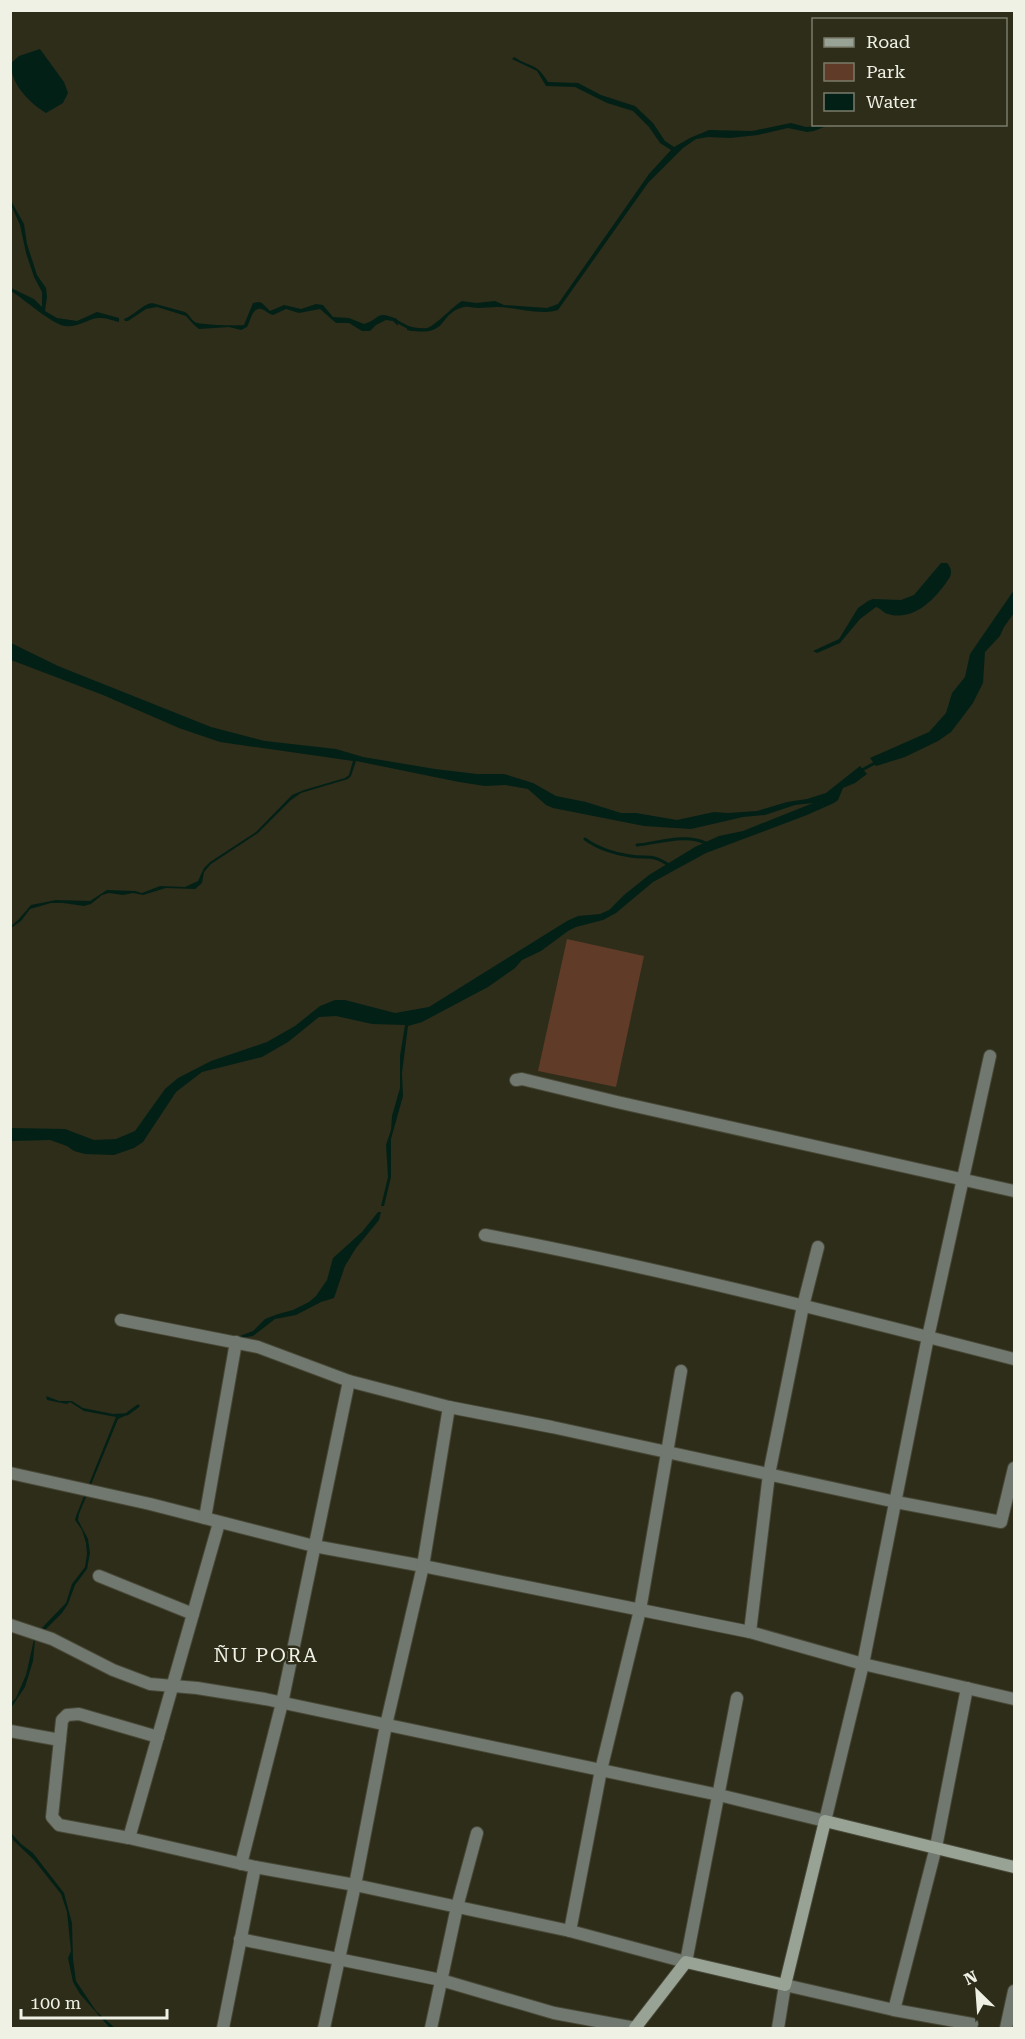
<svg xmlns="http://www.w3.org/2000/svg" width="1025" height="2039" font-family="'Roboto Serif',serif">
<style>
.green{fill:#5f3b28}
.water{fill:#032017}
.lines{fill:none;stroke-linecap:round;stroke-linejoin:round}
.stream{stroke:#032017;stroke-width:3}
.street-casing{stroke:#484836;stroke-width:14}
.secondary-casing{stroke:#484836;stroke-width:14}
.street{stroke:#717870;stroke-width:12}
.secondary{stroke:#98a396;stroke-width:12}
.labels{text-anchor:middle;dominant-baseline:central;stroke-width:5;stroke-linejoin:round;paint-order:stroke}
.neighbourhood-label{font-size:20px;letter-spacing:1.5px;fill:#f0f1e5;stroke:#2d2d1a}
</style>
<rect width="100%" height="100%" fill="#2d2d1a"/>
<!-- green -->
<path class="green" d="M567,939L644,956L616,1087L538,1071Z"/>
<!-- water -->
<g class="water">
<path d="M40,49L64,82L68,93L63,103L46,113C29,103 10,83 11,63L19,56Z"/>
<path d="M514,57C531,68 536,62 548,82L578,83L601,95L635,106L653,123L665,141L674,147L690,138L709,130L752,131L791,123L806,127L829,125L814,131L807,132L788,128L758,135L730,138L708,137L696,139L683,148L648,183L558,310C539,316 516,307 497,307C491,307 484,308 478,308C474,308 469,306 464,307C436,314 451,338 407,330V326C413,327 420,329 427,328C435,326 452,307 462,301L476,303L495,301L504,305L547,308L558,304L649,174L671,150L660,143L649,127L633,111L607,103L575,87L546,86L537,71L512,59Z"/>
<path d="M10,199L24,224L27,244L37,275L46,288L47,297L45,311L57,318L77,321L97,312L119,318V322C114,321 107,318 101,318C89,317 79,328 65,326C53,325 24,299 11,291V288L34,299L42,307V292L34,277L26,253L20,225L11,205Z"/>
<path d="M259,302L262,303L270,311L284,305L301,309L316,304L323,305L333,317L349,318L364,324C382,318 375,310 397,319L398,326L393,321L386,320L376,325L370,331H362L349,323H336L320,309L299,313L286,309L273,315C269,314 267,312 264,310C253,304 251,320 247,327L241,330L229,327L199,329L194,325L186,316L157,307L146,309L128,321H125L124,319C135,315 141,305 152,303L185,312C190,315 190,319 195,322C199,325 239,326 244,325L253,303Z"/>
<path d="M941,563H947C951,568 952,571 950,577C937,597 915,622 888,614C883,613 882,609 876,607L860,619L840,643L817,653L813,651L839,639L858,608L868,601L873,599L901,600L914,595Z"/>
<path d="M1014,590V613L1004,627L1000,636L985,652L983,683L973,703L958,723L951,732L938,741L905,757L876,766L870,758L929,732L946,713L952,693L965,677L970,654Z"/>
<path d="M11,643L58,666L211,727L265,741L336,749L363,757L435,769L477,774H504L533,783L556,796L586,802L621,813H636L677,820L714,812L728,813L757,811L787,802L807,799L826,793L860,766L867,774L855,783L843,788L838,800L834,803L807,815L706,853L653,882L616,913L603,920L576,927L568,931L541,951L522,960L515,968L488,987L422,1022L408,1026L402,1073L403,1096L391,1139V1177L384,1206H381L388,1177L386,1145L391,1130L392,1116L400,1088V1056L405,1025L372,1024L336,1016L319,1017L288,1042L262,1057L202,1072L176,1092L143,1142L134,1148L114,1155L85,1154L74,1151L67,1146L50,1140L11,1141V1128L65,1129L94,1140L116,1139L135,1131L165,1089L178,1078L211,1061L267,1042L295,1026L320,1006L335,1000H345L395,1013L429,1007L567,921L578,916L600,914L609,910L624,895L649,875L695,847L719,836L743,831L813,803L795,805L765,815L743,817L691,829L644,826L553,808L546,805L528,789L505,785L485,786L459,782L356,761L351,776L348,779L301,793L291,800L258,833L211,864L204,872L202,883L195,889L166,888L143,895L133,893L123,895L109,893L102,895L91,904L84,906L63,903H51L30,909L21,921L11,928V926L18,920L31,905L56,900L90,901L107,890L135,891L142,893L160,886L185,887L198,881L204,868L210,862L256,832L292,795L304,790L345,778L349,775L353,761L220,742L179,728L103,695L11,660Z"/>
<path d="M378,1212H381L379,1220L356,1248L345,1266L334,1298L321,1302L296,1315L275,1319L253,1336L241,1338L240,1336L253,1331L265,1319L278,1314L293,1310L309,1302L316,1296L327,1280L333,1258L362,1232Z"/>
<path d="M46,1396L59,1401H72L83,1408L113,1414L131,1413L118,1419L79,1514L78,1520L88,1539L90,1553L87,1569L75,1585L68,1604L62,1613L35,1640L33,1661L25,1687L11,1708V1703L16,1698L26,1675L35,1635L66,1603L72,1584L85,1567L87,1554L86,1543L82,1530L75,1520L76,1516L116,1417L84,1411L70,1402L67,1404L47,1400Z"/>
<path d="M11,1833L21,1844L33,1853L64,1893L72,1923L73,1959L76,1981L96,2011L115,2028H110L80,1994L73,1982L68,1958L71,1951L67,1912L61,1894L34,1860L13,1840Z"/>
</g>
<g class="lines">
<!-- stream -->
<g class="stream">
<path d="M396,321L411,329"/>
<path d="M860,771L875,763"/>
<path d="M585,839C597,848 615,854 630,856C648,859 652,853 670,866"/>
<path d="M637,845C659,843 685,833 706,843"/>
<path d="M127,1414L138,1406"/>
</g>
<defs>
<g id="street">
<path d="M516,1080L522,1079L617,1102L1014,1191"/>
<path d="M485,1235C663,1269 839,1314 1014,1359"/>
<path d="M121,1320L258,1347L349,1381L449,1407L552,1427L896,1502L1001,1522L1014,1468"/>
<path d="M10,1473L150,1504L314,1546L423,1566L750,1632L863,1664L1014,1699"/>
<path d="M205,1518L236,1342"/>
<path d="M219,1523L129,1838L255,1867L355,1885L570,1931L686,1962L737,1698"/>
<path d="M99,1576L193,1614"/>
<path d="M10,1625L52,1639L113,1670L150,1684L197,1688L265,1699L719,1795L825,1821L863,1664L928,1337L990,1056"/>
<path d="M750,1632L769,1474L803,1306L818,1247"/>
<path d="M10,1731L60,1740"/>
<path d="M129,1838L59,1825L52,1817L62,1720L67,1715L79,1714L158,1737"/>
<path d="M241,1864L282,1703L349,1381"/>
<path d="M570,1931L601,1770L640,1610L681,1371"/>
<path d="M240,1939L441,1980L554,2013L635,2028"/>
<path d="M894,2010L936,1847L967,1688"/>
<path d="M223,2028L255,1867"/>
<path d="M324,2028L355,1885L386,1725L423,1566L449,1407"/>
<path d="M431,2028L457,1907L477,1833"/>
<path d="M778,2028L785,1985L894,2010L972,2024"/>
<path d="M1006,2028L1014,1991"/>
</g>
<path id="secondary" d="M635,2028L686,1962L785,1985L825,1821L1014,1867"/>
</defs>
<!-- street casing -->
<use href="#street" class="street-casing"/>
<!-- secondary casing -->
<use href="#secondary" class="secondary-casing"/>
<!-- street -->
<use href="#street" class="street"/>
<!-- secondary -->
<use href="#secondary" class="secondary"/>
</g>
<g class="labels">
<!-- neighbourhood labels -->
<g class="neighbourhood-label">
<text x="266" y="1655">ÑU PORA</text>
</g>
</g>
<!-- border -->
<rect width="1025" height="2039" fill="none" stroke="#f0f1e5" stroke-width="24"/>
<!-- legend -->
<rect x="812" y="18" width="195" height="108" fill="#2d2d1a" stroke="#7b7b6b" stroke-width="1.5"/>
<rect x="824" y="38" width="30" height="9" fill="#98a396" stroke="#7b7b6b" stroke-width="1.5"/>
<text x="866" y="48" font-size="18" fill="#f0f1e5">Road</text>
<rect x="824" y="63" width="30" height="18" fill="#5f3b28" stroke="#7b7b6b" stroke-width="1.5"/>
<text x="866" y="78" font-size="18" fill="#f0f1e5">Park</text>
<rect x="824" y="93" width="30" height="18" fill="#032017" stroke="#7b7b6b" stroke-width="1.5"/>
<text x="866" y="108" font-size="18" fill="#f0f1e5">Water</text>
<!-- north arrow -->
<g transform="translate(977 1991) rotate(335)" stroke="#2d2d1a" stroke-width="4.5" paint-order="stroke">
<path d="M0-4.5L10 22L0 15L-10 22Z" fill="#f0f1e5"/>
<text y="-9" font-size="16" font-weight="bold" text-anchor="middle" fill="#f0f1e5">N</text>
</g>
<!-- scale -->
<path d="M21 2009v9h146v-9" fill="none" stroke="#f0f1e5" stroke-width="3"/>
<text x="30" y="2009" font-size="18" fill="#f0f1e5" stroke="#2d2d1a" stroke-width="4.5" paint-order="stroke">100 m</text>
</svg>
